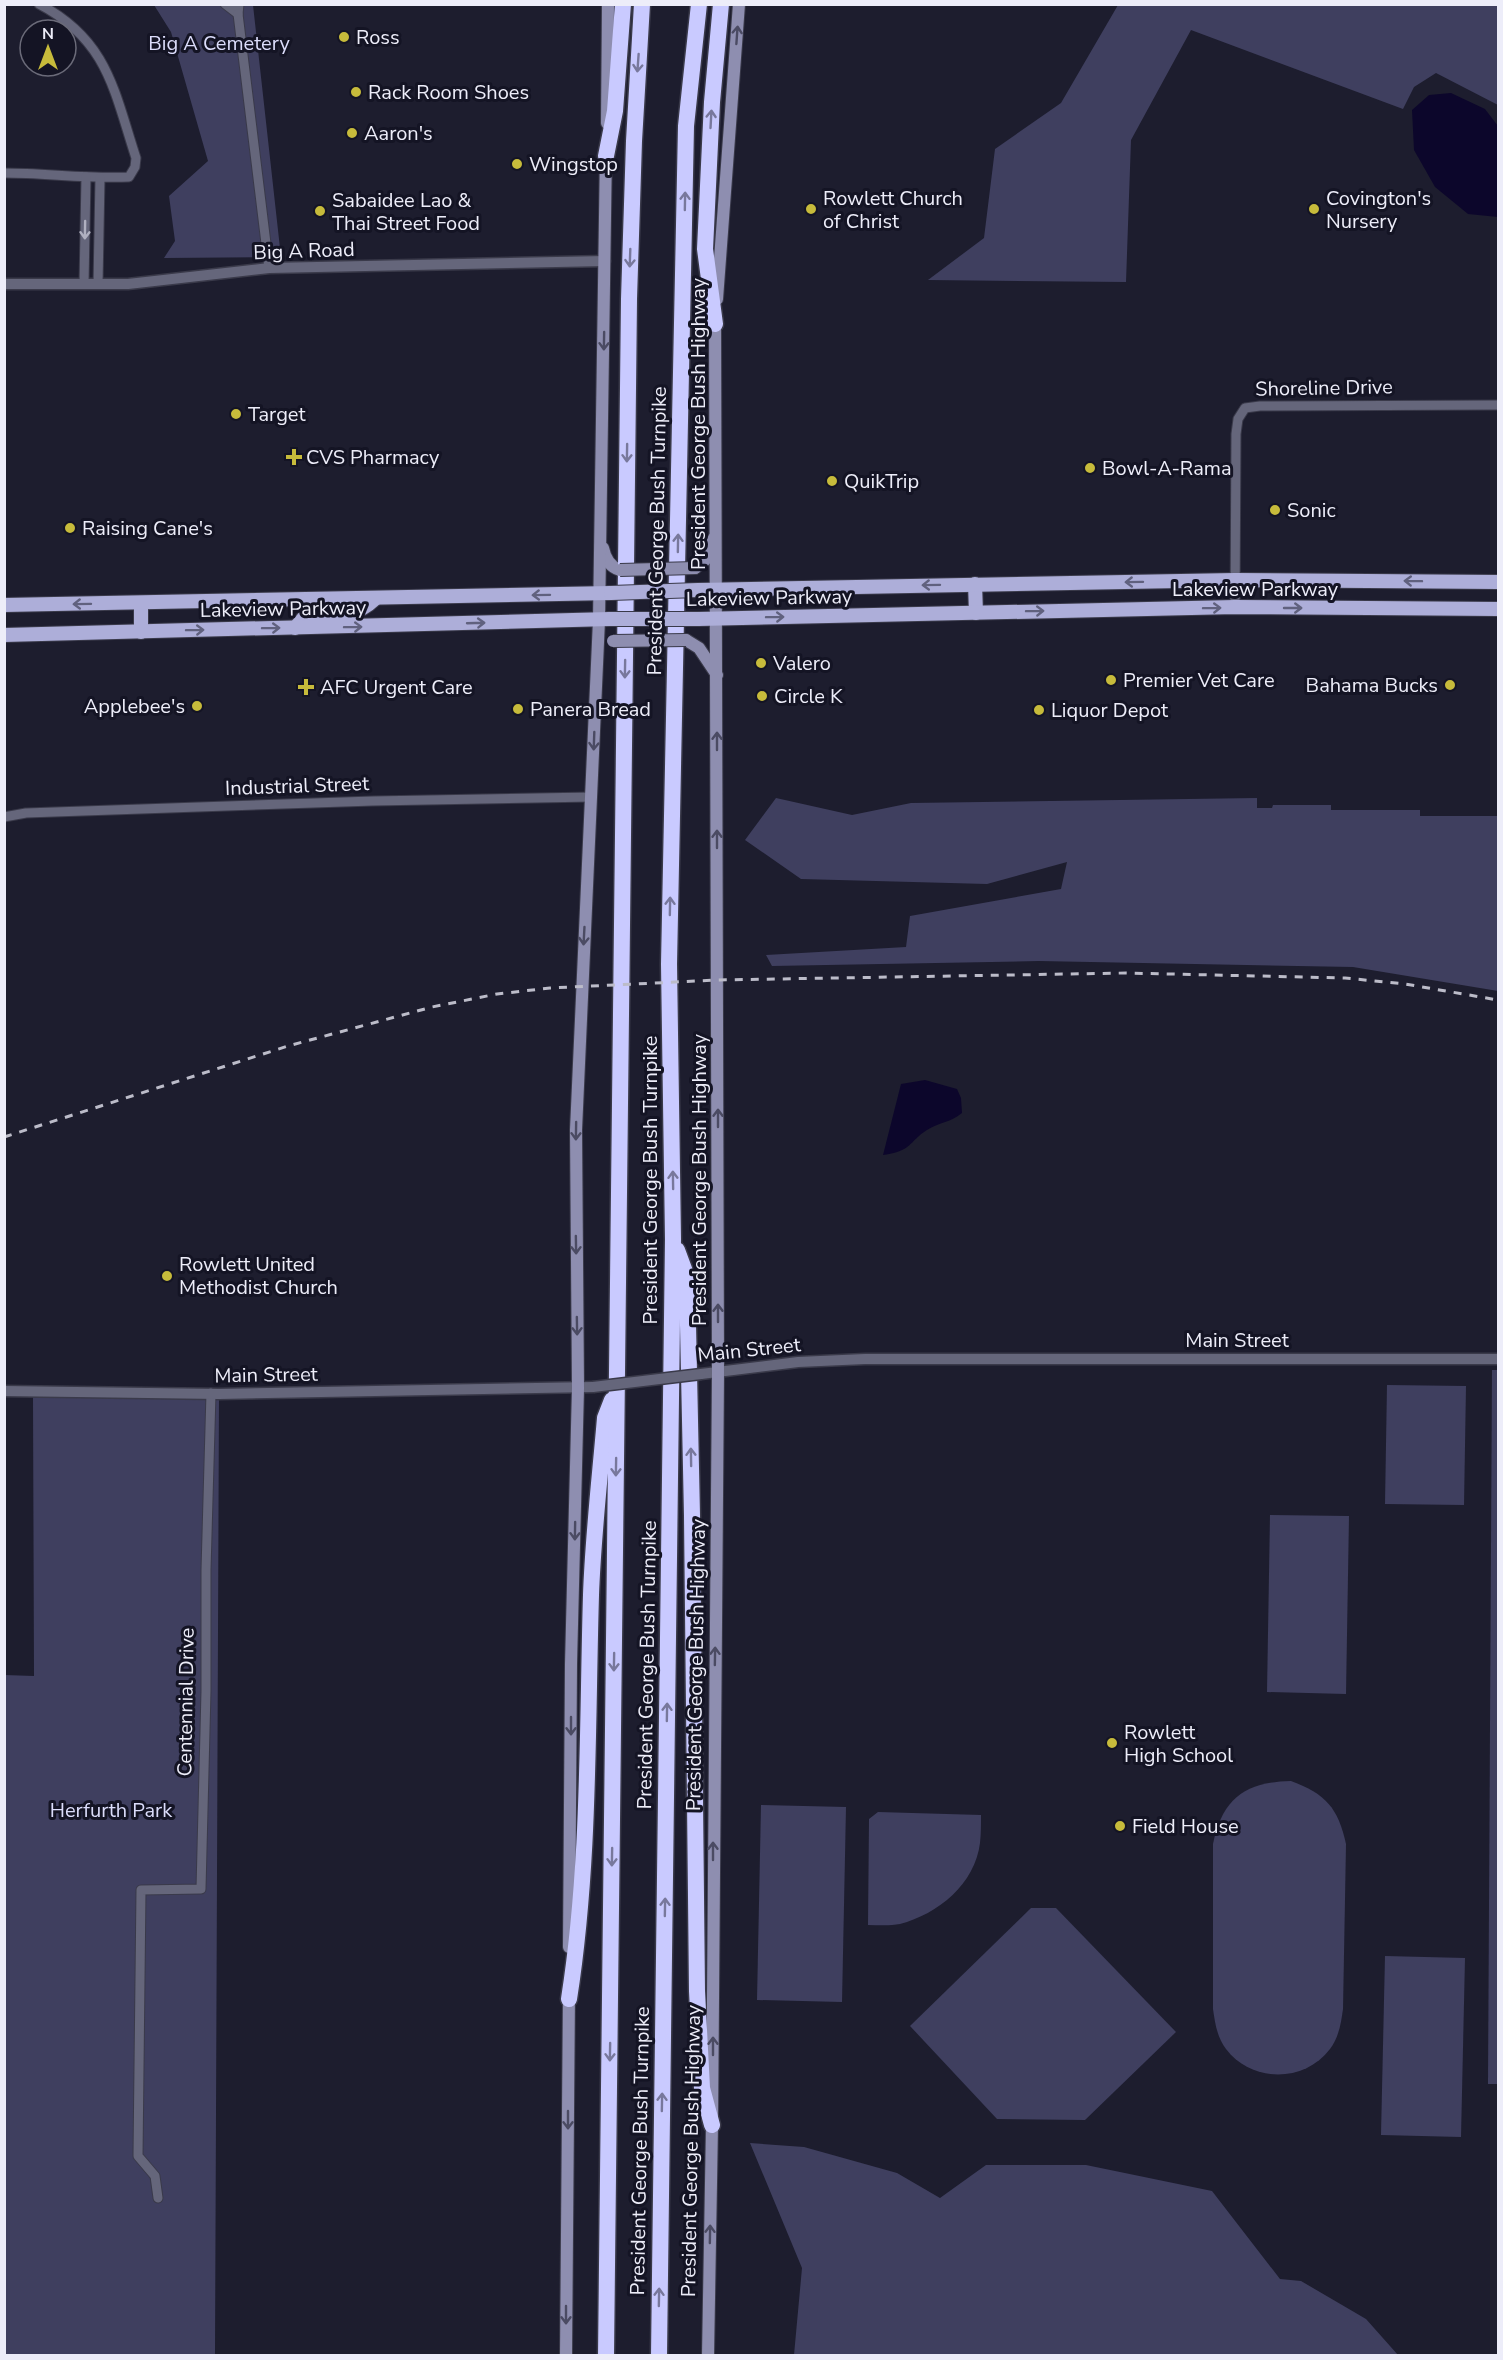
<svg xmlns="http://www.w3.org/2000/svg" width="1503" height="2360" font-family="'Nunito Sans',sans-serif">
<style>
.green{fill:#3f3f5f}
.water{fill:#0c062b}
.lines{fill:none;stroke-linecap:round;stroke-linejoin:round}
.minor-casing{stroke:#3a3a4a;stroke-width:11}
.tertiary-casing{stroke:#3a3a4a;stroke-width:13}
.secondary-casing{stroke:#3a3a4a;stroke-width:14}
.primary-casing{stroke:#3a3a4a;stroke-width:16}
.motorway-casing{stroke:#3a3a4a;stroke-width:19}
.minor{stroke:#65667b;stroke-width:9}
.tertiary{stroke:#65667b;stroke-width:10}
.secondary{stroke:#8e8eb0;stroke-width:12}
.primary{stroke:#adaed9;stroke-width:14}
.motorway{stroke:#c9caff;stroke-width:16}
.rail{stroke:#bcbcc9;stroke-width:3;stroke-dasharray:8 8;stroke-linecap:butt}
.tertiary-bridge-casing{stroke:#3a3a4a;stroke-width:13;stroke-linecap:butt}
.secondary-bridge-casing{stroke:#3a3a4a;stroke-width:14;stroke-linecap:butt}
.primary-bridge-casing{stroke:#3a3a4a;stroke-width:16;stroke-linecap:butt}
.tertiary-bridge{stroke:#65667b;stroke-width:10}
.secondary-bridge{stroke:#8e8eb0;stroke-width:12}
.primary-bridge{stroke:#adaed9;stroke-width:14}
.oneway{stroke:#4b4b63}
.oneway2{stroke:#78789c}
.oneway3{stroke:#b0b0c0}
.oneway4{stroke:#60617e}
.poi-dot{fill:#c7bb3b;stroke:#141424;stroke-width:2}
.labels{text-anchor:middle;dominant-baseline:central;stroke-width:6;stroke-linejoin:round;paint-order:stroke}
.poi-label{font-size:20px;fill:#ededf9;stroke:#141424;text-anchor:start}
.park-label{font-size:20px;fill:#dcddfb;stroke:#141424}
.street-label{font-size:20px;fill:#ededf9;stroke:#141424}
</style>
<rect width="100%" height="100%" fill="#1d1d2e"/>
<!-- green -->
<g class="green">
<path d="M154,5H253L281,257L164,258L175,241L169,196L208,161L171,32Z"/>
<path d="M1118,5H1498V105L1436,73L1414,87L1403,109L1191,30L1131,140L1126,282L928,280L984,238L995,149L1061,103Z"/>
<path d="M776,798L852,815L911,803L1257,798V808H1272L1273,805H1331V810H1420V816H1498V991L1353,967L1039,961L772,966L766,955L906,947L910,916L1061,889L1067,862L987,884L801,879L745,840Z"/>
<path d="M1492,1370H1498V2084H1488Z"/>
<path d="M1387,1385L1466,1386L1464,1505L1385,1504Z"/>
<path d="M219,1394L215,2355L5,2356L4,1675L34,1676L33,1397Z"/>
<path d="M1270,1515L1349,1516L1346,1694L1267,1692Z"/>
<path d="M1291,1781C1326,1794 1338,1808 1346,1844L1343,2009C1341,2023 1339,2037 1330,2049C1304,2083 1252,2083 1226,2049C1217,2037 1215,2023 1213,2009V1844C1222,1799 1245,1782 1291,1781Z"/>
<path d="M761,1805L846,1807L842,2002L757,2000Z"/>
<path d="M878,1812L981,1815C981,1824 981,1834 980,1843C975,1884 938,1914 900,1924C890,1926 878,1925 868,1925L869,1819Z"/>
<path d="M1031,1908H1056L1176,2032L1085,2120L997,2119L910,2026Z"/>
<path d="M1385,1956L1465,1958L1461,2137L1381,2135Z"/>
<path d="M750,2143L804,2147L897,2173L940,2198L986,2165H1086L1212,2191L1280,2279L1301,2281L1366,2319L1398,2355H794L802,2268Z"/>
</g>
<!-- water -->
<g class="water">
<path d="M1451,93L1485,109L1498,126V217L1468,214L1435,187L1414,150L1412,110L1429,95Z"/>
<path d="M925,1080L957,1089L961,1098L962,1113C950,1123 939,1122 927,1130C908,1142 913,1151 883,1155L901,1084Z"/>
</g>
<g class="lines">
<defs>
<g id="minor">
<path d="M225,4L238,14L239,4"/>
<path d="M238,14L269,268"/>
<path d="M4,173C46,173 87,179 129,177L135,167L136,158C114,91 108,40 39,4"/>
<path d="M84,284L86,177"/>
<path d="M98,284L100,178"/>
<path d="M1235,607L1236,434L1238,419L1245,408L1260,406L1498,405"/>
<path d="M4,817L26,813L373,801L592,797"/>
<path d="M158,2198L155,2176L138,2156L141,1890L201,1889L206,1691V1570L211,1393"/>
</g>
<g id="tertiary">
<path d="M4,284H128L269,268L605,261"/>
<path d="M701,1374L798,1362L865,1359H1498"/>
<path d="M4,1391L219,1394L593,1387"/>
</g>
<g id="secondary">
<path d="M607,123L608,4"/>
<path d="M717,299L739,4"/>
<path d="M603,548C605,558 610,567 620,570"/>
<path d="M695,568L705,560L714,538"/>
<path d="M686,640L699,648L717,675"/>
<path d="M569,1947L571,1664L578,1388L576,1130L599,620L606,150"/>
<path d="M566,2356L569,1991"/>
<path d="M708,2356L712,2125L718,1372L715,317"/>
</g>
<g id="primary">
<path d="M975,584L976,613"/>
<path d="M698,590L1235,580L1498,582"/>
<path d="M141,603V632"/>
<path d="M4,605L611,593"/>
<path d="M698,619L1235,607L1498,609"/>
<path d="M295,628L307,614C335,614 353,620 375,599"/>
<path d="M4,635L610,619"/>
</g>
<g id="motorway">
<path d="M606,156L615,111L623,4"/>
<path d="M715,324L705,249L712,102L721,4"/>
<path d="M677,1250L687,1277L692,1516L697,1991L702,2088L712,2125"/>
<path d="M569,1999C590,1865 587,1730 591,1595C593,1536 600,1477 605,1418L612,1400"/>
<path d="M606,2356L629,299L634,141L642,4"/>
<path d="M659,2356L673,1239L669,964L686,126L699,4"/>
</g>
</defs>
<!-- minor casing -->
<use href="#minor" class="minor-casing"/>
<!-- tertiary casing -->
<use href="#tertiary" class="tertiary-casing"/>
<!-- secondary casing -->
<use href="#secondary" class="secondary-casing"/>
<!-- primary casing -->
<use href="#primary" class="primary-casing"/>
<!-- motorway casing -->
<use href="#motorway" class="motorway-casing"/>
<!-- minor -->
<use href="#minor" class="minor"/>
<!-- tertiary -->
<use href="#tertiary" class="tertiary"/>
<!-- secondary -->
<use href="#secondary" class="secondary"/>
<!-- primary -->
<use href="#primary" class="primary"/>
<!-- motorway -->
<use href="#motorway" class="motorway"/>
<!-- rail -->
<path class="rail" d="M4,1137L288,1046L432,1007L497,994L550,988L718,980L1126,973L1345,978L1405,984L1498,1000"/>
<defs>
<path id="tertiary-bridge" d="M593,1387L701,1374"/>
<g id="secondary-bridge">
<path d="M620,570L695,568"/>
<path d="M613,641L686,640"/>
</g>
<g id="primary-bridge">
<path d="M611,593L698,590"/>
<path d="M610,619H698"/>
</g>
</defs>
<!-- tertiary-bridge casing -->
<use href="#tertiary-bridge" class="tertiary-bridge-casing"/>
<!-- secondary-bridge casing -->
<use href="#secondary-bridge" class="secondary-bridge-casing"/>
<!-- primary-bridge casing -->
<use href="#primary-bridge" class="primary-bridge-casing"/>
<!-- tertiary-bridge -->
<use href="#tertiary-bridge" class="tertiary-bridge"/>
<!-- secondary-bridge -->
<use href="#secondary-bridge" class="secondary-bridge"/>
<!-- primary-bridge -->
<use href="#primary-bridge" class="primary-bridge"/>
</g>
<!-- one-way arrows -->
<defs><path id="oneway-shaft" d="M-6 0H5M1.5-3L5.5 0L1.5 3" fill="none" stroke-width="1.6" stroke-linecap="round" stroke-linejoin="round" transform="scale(1.5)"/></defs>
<g class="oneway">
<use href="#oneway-shaft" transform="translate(737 35) rotate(-86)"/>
<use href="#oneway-shaft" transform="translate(604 341) rotate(91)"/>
<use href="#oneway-shaft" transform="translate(594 741) rotate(92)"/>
<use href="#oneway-shaft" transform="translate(717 741) rotate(-90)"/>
<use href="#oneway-shaft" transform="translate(717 839) rotate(-90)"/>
<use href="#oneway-shaft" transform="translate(584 936) rotate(93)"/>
<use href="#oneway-shaft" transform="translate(718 1118) rotate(-90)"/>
<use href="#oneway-shaft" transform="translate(576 1131) rotate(91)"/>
<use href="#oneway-shaft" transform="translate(576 1245) rotate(89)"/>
<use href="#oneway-shaft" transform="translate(718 1313) rotate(-90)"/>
<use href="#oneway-shaft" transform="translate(577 1326) rotate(89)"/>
<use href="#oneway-shaft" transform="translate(575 1531) rotate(91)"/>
<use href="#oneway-shaft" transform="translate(715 1656) rotate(-89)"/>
<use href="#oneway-shaft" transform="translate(571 1726) rotate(90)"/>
<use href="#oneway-shaft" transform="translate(713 1851) rotate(-90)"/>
<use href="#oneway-shaft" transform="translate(713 2046) rotate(-90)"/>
<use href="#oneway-shaft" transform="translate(568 2120) rotate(90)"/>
<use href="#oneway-shaft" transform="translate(710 2234) rotate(-89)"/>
<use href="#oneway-shaft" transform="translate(566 2315) rotate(90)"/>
</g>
<g class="oneway2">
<use href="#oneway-shaft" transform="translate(638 63) rotate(94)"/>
<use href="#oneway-shaft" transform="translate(711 119) rotate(-87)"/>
<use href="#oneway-shaft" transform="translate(685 201) rotate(-89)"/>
<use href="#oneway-shaft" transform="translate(630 258) rotate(92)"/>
<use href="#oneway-shaft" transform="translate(627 453) rotate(91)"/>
<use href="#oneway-shaft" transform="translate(678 543) rotate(-89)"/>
<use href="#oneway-shaft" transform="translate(625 669) rotate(91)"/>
<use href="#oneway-shaft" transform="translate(670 906) rotate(-89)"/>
<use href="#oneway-shaft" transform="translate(673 1180) rotate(-91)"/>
<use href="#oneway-shaft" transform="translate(691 1457) rotate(-91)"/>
<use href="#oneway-shaft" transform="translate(616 1467) rotate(91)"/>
<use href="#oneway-shaft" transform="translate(614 1662) rotate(91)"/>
<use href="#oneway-shaft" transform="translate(667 1712) rotate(-89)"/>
<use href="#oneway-shaft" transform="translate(612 1857) rotate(91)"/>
<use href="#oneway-shaft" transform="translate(665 1907) rotate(-89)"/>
<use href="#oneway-shaft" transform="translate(610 2052) rotate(91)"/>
<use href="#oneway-shaft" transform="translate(662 2102) rotate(-89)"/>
<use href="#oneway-shaft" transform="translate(659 2297) rotate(-89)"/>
</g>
<use class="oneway3" href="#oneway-shaft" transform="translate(85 230) rotate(91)"/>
<g class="oneway4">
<use href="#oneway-shaft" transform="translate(1413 581) rotate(-179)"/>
<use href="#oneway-shaft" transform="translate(1134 582) rotate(179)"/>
<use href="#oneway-shaft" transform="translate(931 585) rotate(179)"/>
<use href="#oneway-shaft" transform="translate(541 595) rotate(179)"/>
<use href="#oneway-shaft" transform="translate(82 604) rotate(179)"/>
<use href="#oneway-shaft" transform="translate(1212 608) rotate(-1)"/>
<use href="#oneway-shaft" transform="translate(1293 608)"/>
<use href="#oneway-shaft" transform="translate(1035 611) rotate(-1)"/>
<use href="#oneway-shaft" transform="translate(775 617) rotate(-1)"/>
<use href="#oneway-shaft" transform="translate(476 623) rotate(-2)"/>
<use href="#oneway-shaft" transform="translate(353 627) rotate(-1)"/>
<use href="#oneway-shaft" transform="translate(271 628) rotate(-1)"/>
<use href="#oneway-shaft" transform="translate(195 630) rotate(-1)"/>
</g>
<!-- markers -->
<g class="poi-dot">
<circle cx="344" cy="37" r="6"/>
<circle cx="356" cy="92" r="6"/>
<circle cx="352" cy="133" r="6"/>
<circle cx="517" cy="164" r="6"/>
<circle cx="811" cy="209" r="6"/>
<circle cx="1314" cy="209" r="6"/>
<circle cx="320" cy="211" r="6"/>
<circle cx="236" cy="414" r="6"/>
<path d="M291 448h6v6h6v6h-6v6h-6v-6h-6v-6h6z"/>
<circle cx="1090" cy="468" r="6"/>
<circle cx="832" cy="481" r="6"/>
<circle cx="1275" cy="510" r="6"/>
<circle cx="70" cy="528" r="6"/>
<circle cx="761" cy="663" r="6"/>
<circle cx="1111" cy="680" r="6"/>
<circle cx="1450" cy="685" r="6"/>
<path d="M303 678h6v6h6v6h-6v6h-6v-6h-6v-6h6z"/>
<circle cx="762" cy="696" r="6"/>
<circle cx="197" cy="706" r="6"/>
<circle cx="518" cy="709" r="6"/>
<circle cx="1039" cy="710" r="6"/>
<circle cx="167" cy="1276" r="6"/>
<circle cx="1112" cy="1743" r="6"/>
<circle cx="1120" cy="1826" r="6"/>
</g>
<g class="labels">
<!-- poi labels -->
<g class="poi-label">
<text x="356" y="37">Ross</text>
<text x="368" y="92">Rack Room Shoes</text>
<text x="364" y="133">Aaron's</text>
<text x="529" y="164">Wingstop</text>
<text x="823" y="198">Rowlett Church<tspan x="823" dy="23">of Christ</tspan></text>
<text x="1326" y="198">Covington's<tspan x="1326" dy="23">Nursery</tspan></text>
<text x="332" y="200">Sabaidee Lao &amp;<tspan x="332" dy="23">Thai Street Food</tspan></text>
<text x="248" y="414">Target</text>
<text x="306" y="457">CVS Pharmacy</text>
<text x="1102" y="468">Bowl-A-Rama</text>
<text x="844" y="481">QuikTrip</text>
<text x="1287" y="510">Sonic</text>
<text x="82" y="528">Raising Cane's</text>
<text x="773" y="663">Valero</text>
<text x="1123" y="680">Premier Vet Care</text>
<text x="1438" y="685" text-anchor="end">Bahama Bucks</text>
<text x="320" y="687">AFC Urgent Care</text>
<text x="774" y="696">Circle K</text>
<text x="185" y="706" text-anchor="end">Applebee's</text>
<text x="530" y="709">Panera Bread</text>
<text x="1051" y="710">Liquor Depot</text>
<text x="179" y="1264">Rowlett United<tspan x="179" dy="23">Methodist Church</tspan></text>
<text x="1124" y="1732">Rowlett<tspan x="1124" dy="23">High School</tspan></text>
<text x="1132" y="1826">Field House</text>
</g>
<!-- park labels -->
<g class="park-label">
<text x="219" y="43">Big A Cemetery</text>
<text x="111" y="1810">Herfurth Park</text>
</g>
<!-- street labels -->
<g class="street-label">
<text transform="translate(304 251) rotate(-2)">Big A Road</text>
<text transform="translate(1324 388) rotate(-1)">Shoreline Drive</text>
<text transform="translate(698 424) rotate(-90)">President George Bush Highway</text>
<text transform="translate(657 531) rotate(-89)">President George Bush Turnpike</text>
<text x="1255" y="589">Lakeview Parkway</text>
<text transform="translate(769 598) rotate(-1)">Lakeview Parkway</text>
<text transform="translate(283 609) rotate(-1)">Lakeview Parkway</text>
<text transform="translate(297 786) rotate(-2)">Industrial Street</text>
<text transform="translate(650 1180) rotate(-90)">President George Bush Turnpike</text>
<text transform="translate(699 1180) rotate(-90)">President George Bush Highway</text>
<text x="1237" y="1340">Main Street</text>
<text transform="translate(749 1350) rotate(-6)">Main Street</text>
<text transform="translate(266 1375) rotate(-1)">Main Street</text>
<text transform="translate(647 1665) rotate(-89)">President George Bush Turnpike</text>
<text transform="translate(696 1665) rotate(-89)">President George Bush Highway</text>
<text transform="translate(186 1702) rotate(-89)">Centennial Drive</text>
<text transform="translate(640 2151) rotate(-89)">President George Bush Turnpike</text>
<text transform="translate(691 2151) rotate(-89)">President George Bush Highway</text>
</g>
</g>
<!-- border -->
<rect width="1503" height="2360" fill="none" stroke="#ededf9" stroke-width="12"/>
<!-- north arrow -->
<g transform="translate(48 48)"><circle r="28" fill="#141424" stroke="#6b6b79" stroke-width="1.5"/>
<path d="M0-4.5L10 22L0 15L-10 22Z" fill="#c7bb3b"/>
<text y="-9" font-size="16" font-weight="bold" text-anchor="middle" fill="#ededf9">N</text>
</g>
</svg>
